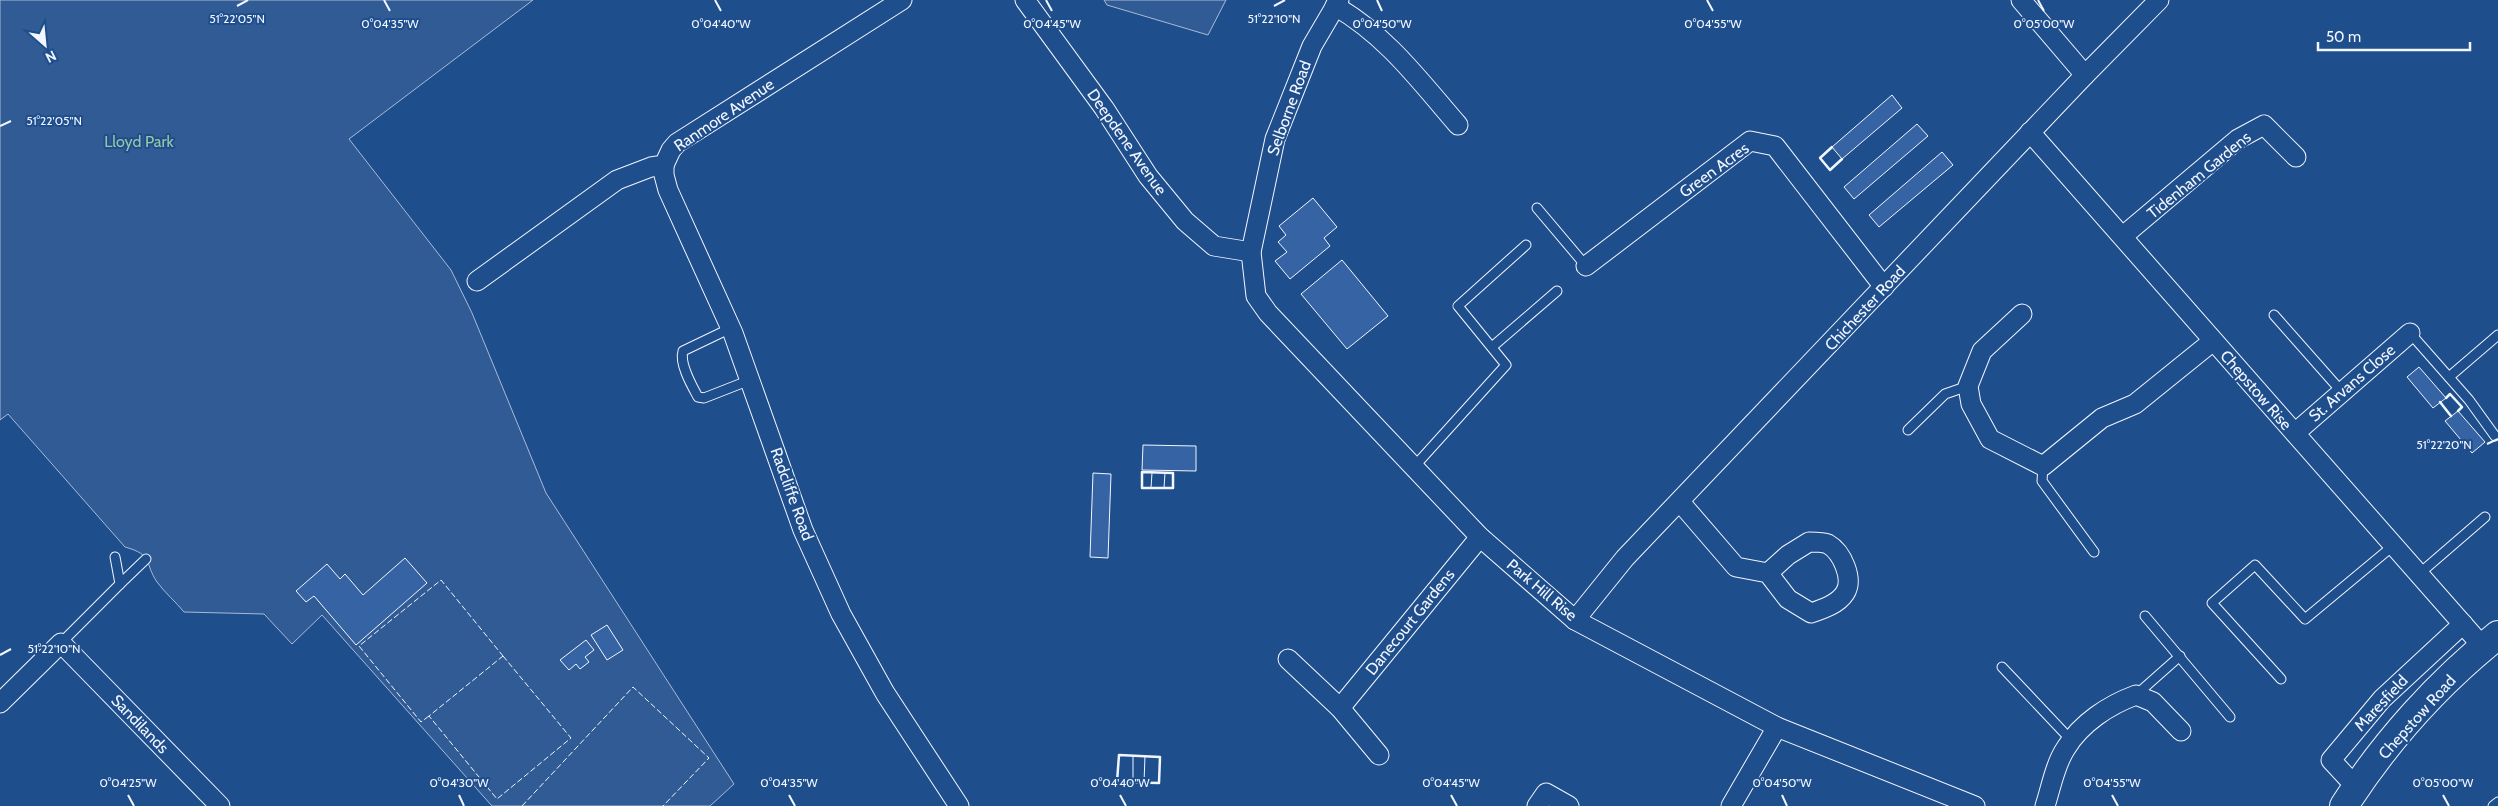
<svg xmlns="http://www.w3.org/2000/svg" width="2498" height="806" font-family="Cabin,sans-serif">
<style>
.green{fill:#305b95;stroke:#a8bbd7}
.building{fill:#3563a3;stroke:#f2f6ff}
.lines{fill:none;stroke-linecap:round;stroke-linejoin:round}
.service-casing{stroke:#f2f6ff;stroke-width:11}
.minor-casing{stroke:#f2f6ff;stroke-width:21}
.trunk-casing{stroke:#f2f6ff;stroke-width:30}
.service{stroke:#1f4e8c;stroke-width:9}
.minor{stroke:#1f4e8c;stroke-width:19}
.trunk{stroke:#1f4e8c;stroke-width:28}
.tram{stroke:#f2f6ff;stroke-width:1}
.fence{stroke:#f2f6ff;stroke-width:1;stroke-dasharray:6 2.5;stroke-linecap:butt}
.wall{stroke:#f2f6ff;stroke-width:2.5}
.ticks{fill:none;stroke:#f2f6ff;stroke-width:2}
.labels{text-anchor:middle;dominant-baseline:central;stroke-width:4;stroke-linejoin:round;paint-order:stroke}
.street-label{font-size:16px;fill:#f2f6ff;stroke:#1f4e8c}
.park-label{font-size:16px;fill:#97c8a6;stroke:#1f4e8c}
.ticks-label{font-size:12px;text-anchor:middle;fill:#f2f6ff;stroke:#1f4e8c;stroke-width:4;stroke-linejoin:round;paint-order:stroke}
</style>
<rect width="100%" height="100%" fill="#1f4e8c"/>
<!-- green -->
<g class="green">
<path d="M0,0H533L349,139L451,270L472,313L546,493L734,784L710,806H492L322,615L292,644L264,614L184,612C176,602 165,593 157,582C144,563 154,555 125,547L8,414L0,420Z"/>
<path d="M1104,0H1226L1208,35L1107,5Z"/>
</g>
<!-- building -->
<g class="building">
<path d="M1892,95L1902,108L1842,159L1832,147Z"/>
<path d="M1917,124L1928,136L1854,199L1844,187Z"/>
<path d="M1942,152L1953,165L1879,227L1869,215Z"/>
<path d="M1313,198L1337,227L1324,238L1330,246L1290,279L1275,261L1287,252L1278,242L1286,235L1279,226Z"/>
<path d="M1342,260L1388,316L1347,349L1301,294Z"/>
<path d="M2419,367L2446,398L2433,408L2407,377Z"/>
<path d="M2458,411L2485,442L2472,453L2445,421Z"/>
<path d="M1143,445L1196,446V471L1142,470Z"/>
<path d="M1093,473L1111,474L1108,558L1090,557Z"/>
<path d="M405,558L427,583L356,645L314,596L306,602L296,591L327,564L340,579L345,574L363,595Z"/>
<path d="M607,625L623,650L607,660L591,635Z"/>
<path d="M586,640L594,650L585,657L589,662L580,669L576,664L569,670L560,660Z"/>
</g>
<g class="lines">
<defs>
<g id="service">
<path d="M1537,208L1586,266"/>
<path d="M2274,315L2342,392"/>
<path d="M731,328L683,351C679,364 692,386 698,397L704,398L750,380"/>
<path d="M2410,333L2469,400L2495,436"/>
<path d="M1492,347L1557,291"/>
<path d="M2449,377L2498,335"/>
<path d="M1908,430L1945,394L1968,386"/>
<path d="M2043,466L2042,481L2094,552"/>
<path d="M1413,468L1506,365L1458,306L1526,245"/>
<path d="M2419,574L2485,517"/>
<path d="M120,584L146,559"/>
<path d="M2145,616L2230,717"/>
<path d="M61,643L120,584L115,557"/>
<path d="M2002,667L2071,740"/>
<path d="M2281,679L2212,603L2255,565L2305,619L2394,545"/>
<path d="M2136,695L2180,656"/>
<path d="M2493,806L2498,802"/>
</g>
<g id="minor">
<path d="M1025,0L1104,108L1148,176L1185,221L1214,246L1251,252"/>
<path d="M1339,0L1312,46L1275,139L1251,252L1256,296L1268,313L1480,537L1575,620L1777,727L1975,806"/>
<path d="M2021,0L2085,75"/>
<path d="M1335,6C1387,36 1419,80 1458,125"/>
<path d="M2030,132L2483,647"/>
<path d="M664,165V175L668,190L733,333L803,530L841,614L885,693L959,806"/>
<path d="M2123,236L2238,139L2264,125L2296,157"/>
<path d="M1586,266L1750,141L1775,146L1884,287"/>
<path d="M477,281L617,180L651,167L664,165L671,150L677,143L902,0"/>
<path d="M2022,314L1982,351L1968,386L1971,404L1990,439L2043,466L2102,418L2135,404L2213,341"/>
<path d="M2295,433L2410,333"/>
<path d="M1680,502L1736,567L1768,573L1788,599L1811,613C1823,609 1838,604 1845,593C1854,579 1842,552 1828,544C1823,542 1814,542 1809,542L1788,555L1768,573"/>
<path d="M1575,620L1625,558L2085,75L2159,0"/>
<path d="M1288,659L1340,708L1379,755"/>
<path d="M0,703L61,643L220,806"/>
<path d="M1340,708L1480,537"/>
<path d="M2356,787L2331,760L2382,699L2463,624"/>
<path d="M1537,806L1546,793L1569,806"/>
<path d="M1731,806L1777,727"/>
<path d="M2045,806C2051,788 2055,764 2066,748C2081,723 2109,705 2136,695L2153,702L2181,731"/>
</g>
<path id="trunk" d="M2344,806C2385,742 2439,682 2498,635"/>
</defs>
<!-- service casing -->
<use href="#service" class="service-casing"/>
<!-- minor casing -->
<use href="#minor" class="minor-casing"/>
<!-- trunk casing -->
<use href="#trunk" class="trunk-casing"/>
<!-- service -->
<use href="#service" class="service"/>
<!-- minor -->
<use href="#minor" class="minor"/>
<!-- trunk -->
<use href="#trunk" class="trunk"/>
<!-- tram -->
<g class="tram">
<path d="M1151,488L1152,473"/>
<path d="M1164,488L1165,473"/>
<path d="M1133,783V756"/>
<path d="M1144,783L1145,756"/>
</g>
<!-- fence -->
<g class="fence">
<path d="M503,656L571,738L497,799L429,716Z"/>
<path d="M429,716L421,722L359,646L441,580L503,656"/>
<path d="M522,806L633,687L709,758L663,806"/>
</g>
<!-- wall -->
<g class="wall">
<path d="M1832,147L1820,158L1830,170L1842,159"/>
<path d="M2446,398L2450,394L2462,407L2458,411"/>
<path d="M2440,402L2451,416"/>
<path d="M1142,472L1173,473V488H1142Z"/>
<path d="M1119,755L1160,757L1159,783L1117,782Z"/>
</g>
</g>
<!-- ticks -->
<path class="ticks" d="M384,0L390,11M715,0L721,11M1046,0L1052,11M1377,0L1382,11M1707,0L1713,11M2038,0L2044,11M237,6L248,0M1274,6L1285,0M0,126L11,121M2487,444L2498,439M0,655L11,649M128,795L134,806M459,795L464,806M789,795L795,806M1120,795L1126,806M1451,795L1457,806M1782,795L1787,806M2112,795L2118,806M2443,795L2449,806"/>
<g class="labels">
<!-- street labels -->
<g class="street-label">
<text transform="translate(1289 108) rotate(-70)">Selborne Road</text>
<text transform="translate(724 115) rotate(-34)">Ranmore Avenue</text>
<text transform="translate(1127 142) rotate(55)">Deepdene Avenue</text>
<text transform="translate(1714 170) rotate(-36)">Green Acres</text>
<text transform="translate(2199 175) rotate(-39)">Tidenham Gardens</text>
<text transform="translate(1865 308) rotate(-47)">Chichester Road</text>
<text transform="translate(2352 383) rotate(-41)">St. Arvans Close</text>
<text transform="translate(2256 390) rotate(49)">Chepstow Rise</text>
<text transform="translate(792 494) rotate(70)">Radcliffe Road</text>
<text transform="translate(1542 590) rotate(40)">Park Hill Rise</text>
<text transform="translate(1410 622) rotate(-51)">Danecourt Gardens</text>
<text transform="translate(2381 703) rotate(-47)">Maresfield</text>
<text transform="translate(2417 717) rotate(-48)">Chepstow Road</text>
<text transform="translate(140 724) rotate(46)">Sandilands</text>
</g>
<!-- park labels -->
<g class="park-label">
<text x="139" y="141">Lloyd Park</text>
</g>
</g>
<g class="ticks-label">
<text x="237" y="23">51°22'05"N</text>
<text x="1274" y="23">51°22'10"N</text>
<text x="390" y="28">0°04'35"W</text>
<text x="721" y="28">0°04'40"W</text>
<text x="1052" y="28">0°04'45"W</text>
<text x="1382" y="28">0°04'50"W</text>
<text x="1713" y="28">0°04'55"W</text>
<text x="2044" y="28">0°05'00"W</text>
<text x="54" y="125">51°22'05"N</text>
<text x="2444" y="449">51°22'20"N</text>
<text x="54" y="653">51°22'10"N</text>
<text x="128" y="787">0°04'25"W</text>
<text x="459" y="787">0°04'30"W</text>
<text x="789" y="787">0°04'35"W</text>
<text x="1120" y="787">0°04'40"W</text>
<text x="1451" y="787">0°04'45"W</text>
<text x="1782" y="787">0°04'50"W</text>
<text x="2112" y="787">0°04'55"W</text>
<text x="2443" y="787">0°05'00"W</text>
</g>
<!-- north arrow -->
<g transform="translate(45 45) rotate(153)" stroke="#1f4e8c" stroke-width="4" paint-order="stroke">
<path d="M0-4L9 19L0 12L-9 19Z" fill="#f2f6ff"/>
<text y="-8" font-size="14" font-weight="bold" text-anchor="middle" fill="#f2f6ff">N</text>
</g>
<!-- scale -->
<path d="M2318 42v8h152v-8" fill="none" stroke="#f2f6ff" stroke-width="2.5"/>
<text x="2326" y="42" font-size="15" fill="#f2f6ff" stroke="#1f4e8c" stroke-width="4" paint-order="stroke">50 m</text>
</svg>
